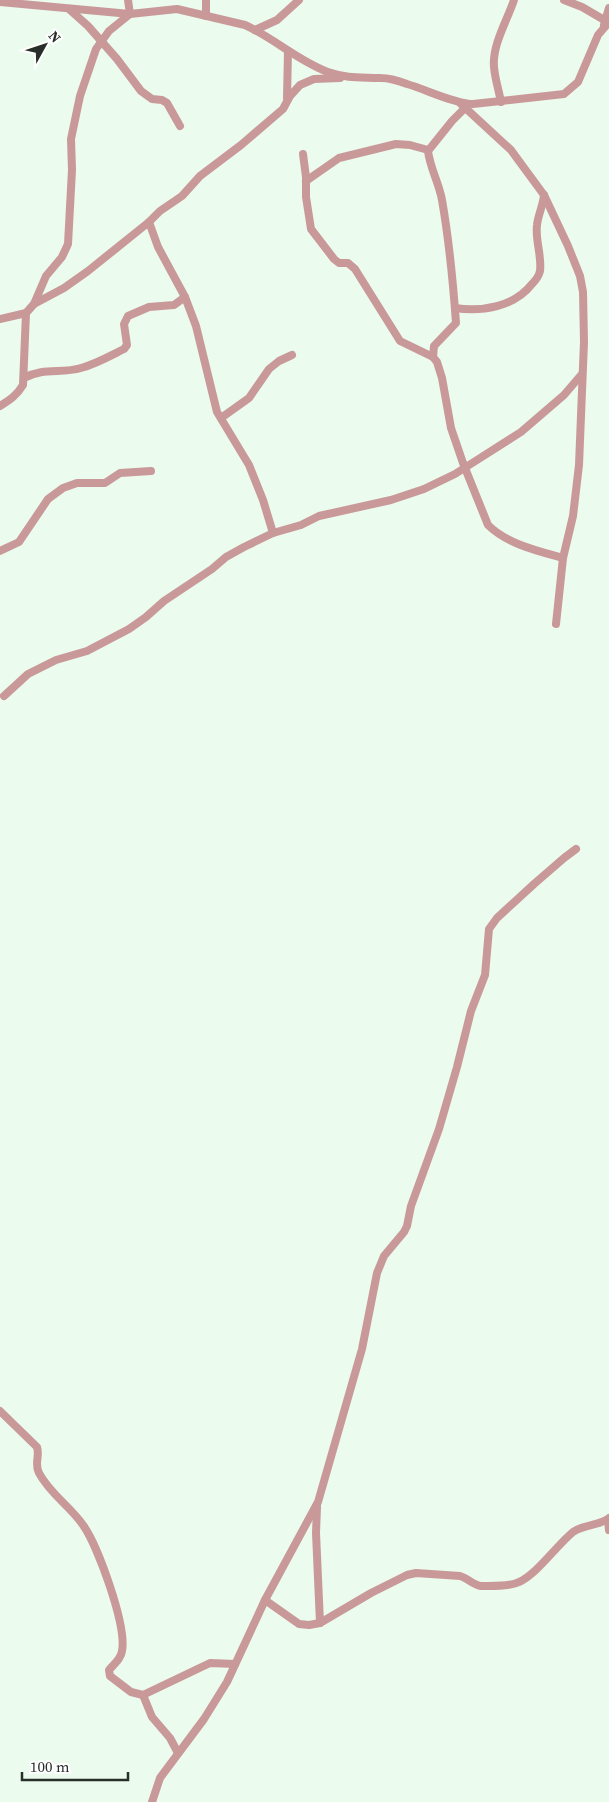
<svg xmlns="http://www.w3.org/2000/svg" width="609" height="1802" font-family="'Source Serif 4',serif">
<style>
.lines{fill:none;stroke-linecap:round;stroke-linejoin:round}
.minor{stroke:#c99999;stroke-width:8}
</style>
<rect width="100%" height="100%" fill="#ebfbee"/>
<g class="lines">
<!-- minor -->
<g class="minor">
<path d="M564,0L582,7L606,21"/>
<path d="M0,2L130,14L177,9L245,25C274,38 298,61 328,72C349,79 360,77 381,78C390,78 399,81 407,84C425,89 455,104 473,104L564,94L578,82L598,35L609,22"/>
<path d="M69,9L88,26L117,59L141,91L152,99L162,100L167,103L180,126"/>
<path d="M206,16V0"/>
<path d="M604,25L609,8"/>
<path d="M255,30L277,20L299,0"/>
<path d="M287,98L288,51"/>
<path d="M501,102C499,91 495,79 494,67C492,45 507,21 514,0"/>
<path d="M460,103L511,150L544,195L568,246L580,276L583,292L584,342L579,465L573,516L563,558L556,624"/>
<path d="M303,154L306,177V197L311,229L334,259L339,263H348L355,269L400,341L433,357L437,362L442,378L451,428L463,463L488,525C507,544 538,551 563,558"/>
<path d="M306,181L339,158L396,144L410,145L428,150"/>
<path d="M149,222L158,247L185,297L196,326L217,412L249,465L263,500L273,533"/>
<path d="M34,304L46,276L62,257L68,244L72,170L71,139L80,96L96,49L109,31L130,14L128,0"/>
<path d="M455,308C482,312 514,307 532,284C535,281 539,276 540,271C542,256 535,240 537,225C538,215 543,206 544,195"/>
<path d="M0,319L26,313L34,304L64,288L88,271L149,222L160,211L182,196L200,176L241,145L283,109L290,96L300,85L314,79L340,78"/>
<path d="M433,357L434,346L456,323C453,281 449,240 442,200C439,183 430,168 428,151L452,121L465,108"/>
<path d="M24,378C44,367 61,374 81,368C96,364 110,356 124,349L127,345L124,324L128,316L149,307L174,305L185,297"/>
<path d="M0,406C10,400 17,395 23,385L26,313"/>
<path d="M221,418L249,398L269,369L279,361L292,355"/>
<path d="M0,551L19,542L48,499L63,488L77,483H105L120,473L151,471"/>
<path d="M4,696L28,674L56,660L87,651L129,629L146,617L164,601L212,569L226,557L244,547L273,533L301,525L319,516L391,500L424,489L455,474L521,432L564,395L582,374"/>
<path d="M0,1411L37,1447C40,1456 34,1464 39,1473C50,1494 70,1506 83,1525C98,1546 127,1626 122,1651C121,1659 114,1664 109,1670L110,1676L131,1692L143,1695L210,1663L235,1664"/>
<path d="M317,1507L316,1533L320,1623"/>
<path d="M608,1520L609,1530"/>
<path d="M265,1600L299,1624L309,1625L320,1623L371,1593L407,1575L416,1573L460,1576C467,1578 474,1585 481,1586C492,1586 509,1587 519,1582C536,1575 557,1545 573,1532C584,1524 599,1526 609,1518"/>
<path d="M143,1695L152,1717L170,1738L178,1753"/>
<path d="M152,1802L160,1778L204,1719L227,1682L265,1600L318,1502L362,1349L377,1273L384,1256L404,1232L407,1226L411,1206L439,1129L457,1067L471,1011L485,975L489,929L497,918L534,884L564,858L576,849"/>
</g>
</g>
<!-- north arrow -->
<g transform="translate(45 45) rotate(50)" stroke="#ffffff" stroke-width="4" paint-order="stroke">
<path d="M0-4L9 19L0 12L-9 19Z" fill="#282e2a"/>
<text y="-8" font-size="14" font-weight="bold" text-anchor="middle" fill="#282e2a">N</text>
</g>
<!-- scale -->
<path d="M22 1772v8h106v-8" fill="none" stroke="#282e2a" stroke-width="2.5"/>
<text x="30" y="1772" font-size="15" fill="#282e2a" stroke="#ffffff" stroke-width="4" paint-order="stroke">100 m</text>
</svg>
